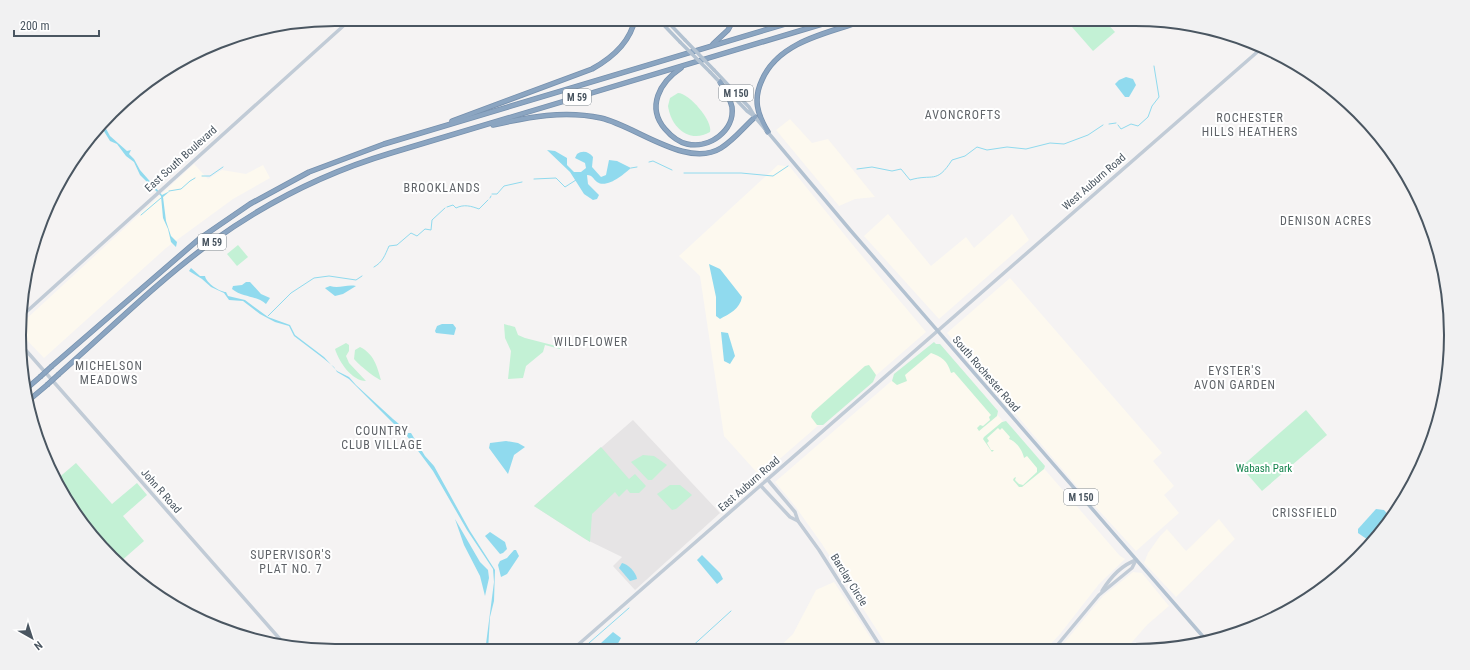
<svg xmlns="http://www.w3.org/2000/svg" width="1470" height="670" font-family="'Roboto Condensed',sans-serif">
<style>
.commercial{fill:#fdf9ef}
.education{fill:#e6e4e5}
.green{fill:#c3f1d5}
.water{fill:#90daee}
.lines{fill:none;stroke-linecap:round;stroke-linejoin:round}
.stream{stroke:#90daee;stroke-width:1}
.highway-casing{stroke:#7690ad;stroke-width:5.5}
.secondary{stroke:#c1cbd6;stroke-width:3.5}
.primary{stroke:#b3c2d1;stroke-width:3.5}
.highway{stroke:#8ba5c1;stroke-width:4}
.highway-bridge-casing{stroke:#7690ad;stroke-width:5.5;stroke-linecap:butt}
.primary-bridge{stroke:#b3c2d1;stroke-width:3.5}
.highway-bridge{stroke:#8ba5c1;stroke-width:4}
.labels{text-anchor:middle;dominant-baseline:central;stroke-width:4;stroke-linejoin:round;paint-order:stroke}
.shield{fill:#fff;stroke:#808990;stroke-width:1}
.shield-label{font-size:10px;font-weight:bold;fill:#4a5661}
.street-label{font-size:11px;fill:#4a5661;stroke:#fff}
.park-label{font-size:11px;fill:#17864f;stroke:#fff}
.neighbourhood-label{font-size:12px;letter-spacing:1px;fill:#5f6368;stroke:#fff}
.rim{fill:none;stroke:#4a5661;stroke-width:2}
</style>
<rect width="100%" height="100%" fill="#f5f3f3"/>
<!-- commercial -->
<g class="commercial">
<path d="M790,119L812,143L828,139L875,197L855,199L839,206L776,130Z"/>
<path d="M194,164L208,179L222,170L246,174L263,165L270,178L233,199L166,248L44,358L23,336V322Z"/>
<path d="M778,165L790,167L852,244L926,332L760,476L724,436L700,276L679,256Z"/>
<path d="M888,214L931,266L966,237L974,248L1012,214L1029,240L939,319L864,236Z"/>
<path d="M1010,278L1162,453L1153,461L1174,486L1164,495L1179,513L1136,551L1080,490L947,333Z"/>
<path d="M936,344L1120,556L1125,559L1099,584L1060,634L1046,649H889L822,544L795,506L775,482L903,371Z"/>
<path d="M1219,519L1235,539L1176,597L1144,563L1148,553L1160,536L1167,529L1186,551Z"/>
<path d="M1133,572L1142,573L1169,606L1147,625L1127,648L1059,649L1103,596Z"/>
<path d="M834,582L878,649L776,650L793,634L816,590Z"/>
</g>
<!-- education -->
<path class="education" d="M633,420L720,513L635,590L613,566L622,557L585,539L534,506Z"/>
<!-- green -->
<g class="green">
<path d="M1065,19H1103L1115,32L1093,51Z"/>
<path d="M678,93C689,93 713,121 710,132C690,144 671,128 668,106L670,98Z"/>
<path d="M238,245L248,257L237,266L227,254Z"/>
<path d="M504,324L515,327L518,335L525,338L560,347V349L545,345L543,352L526,366L523,378L508,379L511,351L505,338Z"/>
<path d="M934,342L936,344H940L998,411L997,416L979,431L977,428L980,425L983,426L990,420L989,417L991,415L954,372L951,373C947,360 942,357 931,353L905,375L907,381L897,385L892,381L894,374Z"/>
<path d="M346,343L349,345V351L346,356L349,363L366,381C352,381 339,362 335,349Z"/>
<path d="M360,347C374,354 377,366 381,380C376,379 358,364 354,359L355,350Z"/>
<path d="M869,365L876,375L873,382L823,425H817L811,417L812,413L865,366Z"/>
<path d="M1306,410L1327,435L1262,491L1241,467Z"/>
<path d="M1006,421L1045,466L1044,469L1022,487H1019L1013,480L1014,478L1016,477L1015,480L1019,484L1023,485L1037,472V468L1027,456L1024,458C1023,451 1016,441 1009,439L1010,437L1002,428L1000,430L998,428L987,438L989,441L987,443L991,450H994L992,452L983,439L984,437L1002,422Z"/>
<path d="M601,447L629,479L635,474L646,486L639,493H630L627,489L619,497L615,492L592,514L590,542L534,506Z"/>
<path d="M643,455L654,456L667,465L652,480H648L631,462Z"/>
<path d="M76,463L112,504L137,483L147,495L123,516L144,541L120,562L134,577L127,573L61,493L56,480Z"/>
<path d="M670,485H680L692,495L676,509L672,510L657,494Z"/>
</g>
<!-- water -->
<g class="water">
<path d="M1126,77L1133,79L1136,85L1129,97H1125L1115,84L1119,80Z"/>
<path d="M104,125L110,136L127,151L131,150L129,154L134,159L140,170L162,195L170,191L163,197L166,221L171,236L177,242L176,247L171,242L168,229L163,218L161,196L140,175L134,162L126,156L117,144L110,141L102,128Z"/>
<path d="M547,150L555,151L567,158V165L574,172H581L586,168L585,163L575,158L577,154C583,150 589,152 593,157L592,167L601,177L606,175L609,160L617,161L631,168C624,174 607,189 597,182C593,179 593,175 587,175L588,184L599,195L597,199L593,200L584,194L570,172Z"/>
<path d="M709,264L720,269L742,297C740,309 729,314 720,319L716,316V297Z"/>
<path d="M191,268L200,276H205C206,283 220,292 226,292L228,296L245,300L268,317L290,325L295,335L324,357L337,371L349,377L356,385L393,419L399,424L397,427L349,379L337,372L334,367L323,358L294,336L289,326L275,322L260,314L243,301L229,300L224,293L211,287L202,279L189,271Z"/>
<path d="M246,282H250L261,294L270,298L266,304C256,295 243,298 232,289L233,286L242,285Z"/>
<path d="M330,286C339,289 347,284 356,286L343,294L335,296L326,289L325,288Z"/>
<path d="M442,324H453L456,328L454,335L436,333L435,331L437,326Z"/>
<path d="M721,332L728,333L735,356L730,364L724,361Z"/>
<path d="M408,433H411L425,456L434,466L470,531L495,570L494,601L490,617L488,650L486,644L494,582L493,569L467,530L433,471L407,436Z"/>
<path d="M506,441L518,443L525,447L514,455L508,474L489,448L490,443Z"/>
<path d="M1376,509L1384,510L1391,518L1386,527L1371,542L1358,533V529Z"/>
<path d="M455,519L480,562L488,570L489,578L485,596L480,576L464,545Z"/>
<path d="M490,532L505,542L507,549L503,553L500,554L485,536Z"/>
<path d="M514,550H516L519,556L507,574L501,577L498,565L500,561L507,558Z"/>
<path d="M702,555L720,573L723,579L717,584L697,560Z"/>
<path d="M622,563C628,564 636,572 637,579L630,581L619,568Z"/>
<path d="M613,632L621,638L616,647L619,650H604L601,643Z"/>
</g>
<g class="lines">
<!-- stream -->
<g class="stream">
<path d="M1109,124L1116,123"/>
<path d="M1118,125L1121,129L1131,124L1138,126L1148,117L1152,106L1159,97L1154,66"/>
<path d="M649,162L653,161L672,170"/>
<path d="M631,168L637,167"/>
<path d="M857,169L872,167L892,171L901,169L910,180C933,173 936,185 952,160L965,156L977,147L987,150L1007,147L1026,149L1050,143L1064,144L1088,135L1103,125"/>
<path d="M684,173H741L773,176L788,166"/>
<path d="M202,176H210L223,167"/>
<path d="M534,179L556,178L565,187L576,180"/>
<path d="M169,191L181,189L190,181L195,178"/>
<path d="M492,194H497L504,186L522,182"/>
<path d="M490,198L491,196"/>
<path d="M447,207L453,205L456,208C464,204 471,206 479,209L488,200"/>
<path d="M141,215L161,198"/>
<path d="M374,267C383,262 385,255 389,246L397,245L411,233L417,236L425,229L431,230L432,220L445,208"/>
<path d="M268,316L291,293L314,278L329,276L356,280L362,276"/>
<path d="M581,650L629,608"/>
<path d="M688,650L731,611"/>
</g>
<defs>
<g id="highway">
<path d="M665,19V20"/>
<path d="M713,44L728,30L734,19"/>
<path d="M681,68C660,82 646,107 665,129C671,136 678,142 687,144C709,149 735,131 732,107C730,98 725,90 720,82"/>
<path d="M452,121L592,69C612,58 630,43 635,19"/>
<path d="M493,125C529,117 564,110 601,118C636,126 687,169 721,148C734,140 744,127 755,117"/>
<path d="M768,132C757,114 753,99 762,80C779,40 832,32 869,19"/>
<path d="M52,366L199,239L250,204L309,172L384,144L802,19"/>
<path d="M59,374C109,330 158,281 213,241C267,202 327,172 391,153L839,19"/>
<path d="M25,390L40,377"/>
<path d="M28,401L47,385"/>
</g>
</defs>
<!-- highway casing -->
<use href="#highway" class="highway-casing"/>
<!-- secondary -->
<g class="secondary">
<path d="M24,314L351,19"/>
<path d="M23,347L286,646"/>
<path d="M768,480L795,512L798,521L819,550L882,649"/>
<path d="M761,486L790,517L798,521"/>
<path d="M1102,591C1110,578 1122,565 1136,560"/>
<path d="M1054,649L1099,595L1132,568L1136,560"/>
<path d="M572,650L1263,47"/>
</g>
<!-- primary -->
<g class="primary">
<path d="M658,19L680,42"/>
<path d="M665,19L685,40"/>
<path d="M714,70L749,107L755,117L851,231L1206,640"/>
<path d="M710,72L747,111L754,116"/>
</g>
<!-- highway -->
<use href="#highway" class="highway"/>
<defs>
<g id="highway-bridge">
<path d="M40,377L52,366"/>
<path d="M47,385L59,374"/>
</g>
</defs>
<!-- highway-bridge casing -->
<use href="#highway-bridge" class="highway-bridge-casing"/>
<!-- primary-bridge -->
<g class="primary-bridge">
<path d="M685,40L714,70"/>
<path d="M680,42L710,72"/>
</g>
<!-- highway-bridge -->
<use href="#highway-bridge" class="highway-bridge"/>
</g>
<g class="labels">
<!-- shield labels -->
<g class="shield">
<rect x="719" y="85" width="34" height="16" rx="3"/>
<rect x="563" y="89" width="28" height="16" rx="3"/>
<rect x="198" y="234" width="28" height="16" rx="3"/>
<rect x="1064" y="489" width="34" height="16" rx="3"/>
</g>
<g class="shield-label">
<text x="736" y="93">M 150</text>
<text x="577" y="97">M 59</text>
<text x="212" y="242">M 59</text>
<text x="1081" y="497">M 150</text>
</g>
<!-- street labels -->
<g class="street-label">
<text transform="translate(181 159) rotate(-42)">East South Boulevard</text>
<text transform="translate(1094 182) rotate(-41)">West Auburn Road</text>
<text transform="translate(986 374) rotate(49)">South Rochester Road</text>
<text transform="translate(749 484) rotate(-41)">East Auburn Road</text>
<text transform="translate(161 491) rotate(49)">John R Road</text>
<text transform="translate(849 580) rotate(58)">Barclay Circle</text>
</g>
<!-- park labels -->
<g class="park-label">
<text x="1264" y="468">Wabash Park</text>
</g>
<!-- neighbourhood labels -->
<g class="neighbourhood-label">
<text x="963" y="115">AVONCROFTS</text>
<text x="1250" y="118">ROCHESTER<tspan x="1250" dy="14">HILLS HEATHERS</tspan></text>
<text x="442" y="188">BROOKLANDS</text>
<text x="1326" y="221">DENISON ACRES</text>
<text x="591" y="342">WILDFLOWER</text>
<text x="109" y="366">MICHELSON<tspan x="109" dy="14">MEADOWS</tspan></text>
<text x="1235" y="371">EYSTER'S<tspan x="1235" dy="14">AVON GARDEN</tspan></text>
<text x="382" y="431">COUNTRY<tspan x="382" dy="14">CLUB VILLAGE</tspan></text>
<text x="1305" y="513">CRISSFIELD</text>
<text x="291" y="555">SUPERVISOR'S<tspan x="291" dy="14">PLAT NO. 7</tspan></text>
</g>
</g>
<!-- crop -->
<path d="M0 0H1470V670H0ZM335 26H1135A309 309 0 0 1 1444 335V335A309 309 0 0 1 1135 644H335A309 309 0 0 1 26 335V335A309 309 0 0 1 335 26Z" fill="#f1f1f2" fill-rule="evenodd"/>
<path class="rim" d="M335 26H1135A309 309 0 0 1 1444 335V335A309 309 0 0 1 1135 644H335A309 309 0 0 1 26 335V335A309 309 0 0 1 335 26Z"/>
<!-- north arrow -->
<g transform="translate(32 638) rotate(141)" stroke="#ffffff" stroke-width="3" paint-order="stroke">
<path d="M0-3L7 15L0 10L-7 15Z" fill="#4a5661"/>
<text y="-6" font-size="11" font-weight="bold" text-anchor="middle" fill="#4a5661">N</text>
</g>
<!-- scale -->
<path d="M14 30v6h85v-6" fill="none" stroke="#4a5661" stroke-width="2"/>
<text x="20" y="30" font-size="12" fill="#4a5661" stroke="#ffffff" stroke-width="3" paint-order="stroke">200 m</text>
</svg>
